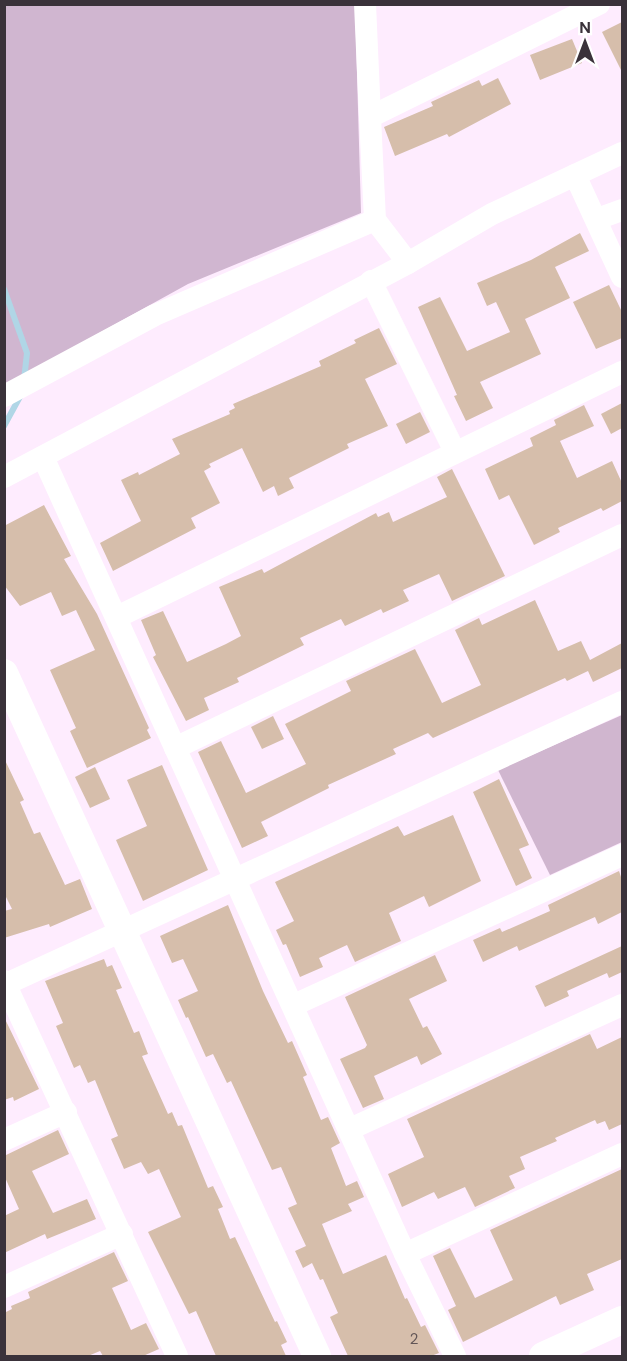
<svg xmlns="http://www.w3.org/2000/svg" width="627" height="1361" font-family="'DM Sans',sans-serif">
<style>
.green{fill:#d0b6cf}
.forest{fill:#d0b6d0}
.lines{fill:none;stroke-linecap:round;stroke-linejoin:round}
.stream{stroke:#b0d6e6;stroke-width:6}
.building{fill:#d6beab}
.minor{stroke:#fff;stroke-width:22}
.tertiary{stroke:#fff;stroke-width:28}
.labels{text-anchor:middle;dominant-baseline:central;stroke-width:4.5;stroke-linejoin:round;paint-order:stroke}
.number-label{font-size:15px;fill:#615556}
</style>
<rect width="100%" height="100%" fill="#feecfe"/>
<!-- green -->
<path class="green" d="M622,715V842L550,875L498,770Z"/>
<!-- forest -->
<path class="forest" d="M5,5H355L361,213L188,284L5,385Z"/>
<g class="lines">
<!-- stream -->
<g class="stream">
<path d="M4,289L27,353L24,380"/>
<path d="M4,426L22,393"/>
</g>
</g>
<!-- building -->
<g class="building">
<path d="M622,22V72L602,32Z"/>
<path d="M572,39L582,63L540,80L530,55Z"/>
<path d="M498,78L511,104L449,137L447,134L395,156L384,127L433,106L431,102L479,80L482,86Z"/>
<path d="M580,233L589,251L555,267L570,298L525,319L541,354L480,382L493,408L466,421L454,396L457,395L418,307L440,297L467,351L510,332L496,302L487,306L477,283L531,260Z"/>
<path d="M609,285L622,312V338L596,349L573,302Z"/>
<path d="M379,328L397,364L365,379L388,426L347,444L349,448L289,478L294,488L278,496L274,486L263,492L242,448L209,464L211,467L204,471L220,503L191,518L196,528L113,571L100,543L141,521L121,480L138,472L139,475L180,454L172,439L230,414L229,411L235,408L233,404L321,366L319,361L356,343L354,340Z"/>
<path d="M622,403V428L611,434L601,414Z"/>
<path d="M584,405L594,426L560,441L577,478L612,461L622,483V501L603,511L601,508L558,528L560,532L534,545L509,495L499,500L485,469L533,446L530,438L556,425L554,420Z"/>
<path d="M420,412L430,432L406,444L396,424Z"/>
<path d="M452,469L505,576L452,601L439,574L403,590L409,601L383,613L381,609L345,626L341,619L300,638L304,645L237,678L239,682L204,698L209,710L186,721L153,657L156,655L141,620L163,611L187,662L226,644L241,636L219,587L262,569L264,573L376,513L378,517L389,512L393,522L447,497L437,477Z"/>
<path d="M44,505L71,556L64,559L97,614L149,728L147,730L151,738L87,768L70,731L76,728L50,670L95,650L76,610L62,616L51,592L20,606L4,585V526Z"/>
<path d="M535,600L558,651L581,641L590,660L622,643V668L593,682L588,671L567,681L565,678L433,738L428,733L393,749L396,754L328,785L329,788L261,822L268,836L242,848L198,752L221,741L246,793L306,764L285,724L351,691L346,681L415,649L442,703L481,685L455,630L479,618L482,625Z"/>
<path d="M273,716L284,739L262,749L251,727Z"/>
<path d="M4,758L24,800L20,802L34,834L40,832L65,885L80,879L92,909L50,927L49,924L4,938V911L12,909L4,893Z"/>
<path d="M162,765L208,870L143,901L116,840L147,826L127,780Z"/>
<path d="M95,767L110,799L90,808L75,777Z"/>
<path d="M499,779L529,845L519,849L532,878L516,886L473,792Z"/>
<path d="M453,815L481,881L429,907L424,896L389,913L401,941L355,962L347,945L319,958L323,967L300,977L286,944L283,945L276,930L294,921L275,882L398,826L404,836Z"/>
<path d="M619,871L622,880V912L598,924L595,917L519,951L517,946L483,962L473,940L500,928L502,932L550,911L548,905Z"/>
<path d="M228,905L263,991L288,1043L292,1041L307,1075L303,1077L321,1120L328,1117L340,1143L331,1148L346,1186L357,1181L364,1197L348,1204L352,1211L322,1224L331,1246L343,1274L386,1255L405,1299L407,1298L421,1327L425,1325L439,1353L431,1356H348L330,1317L338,1313L323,1279L320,1280L312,1263L303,1268L295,1251L306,1246L288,1208L297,1204L281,1167L272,1170L231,1081L227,1083L213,1054L206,1057L188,1017L186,1018L178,1000L198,991L183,959L172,963L160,936Z"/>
<path d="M622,946V972L609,978L607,973L567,991L569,996L545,1007L535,986Z"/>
<path d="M435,955L447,981L409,999L423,1028L427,1026L442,1054L421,1065L417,1056L374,1076L384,1099L363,1108L340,1059L365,1048L367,1045L345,997Z"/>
<path d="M104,959L107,967L112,965L122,988L116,990L134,1033L139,1031L148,1054L142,1056L168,1114L172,1112L178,1126L182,1125L208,1188L213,1186L223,1207L218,1209L230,1239L235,1237L275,1322L277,1321L287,1342L281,1345L286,1356H216L196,1311L189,1314L148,1232L181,1217L159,1169L148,1174L141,1162L124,1169L111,1139L118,1136L95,1080L88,1083L80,1065L74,1068L56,1026L63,1023L45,981Z"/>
<path d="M4,1017L39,1089L14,1101L13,1097L4,1100Z"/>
<path d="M590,1034L597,1049L622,1037V1124L609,1130L605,1121L597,1124L595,1120L555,1138L557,1141L520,1157L525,1169L509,1176L515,1188L475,1207L465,1187L438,1199L434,1192L402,1207L388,1174L424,1157L407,1119Z"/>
<path d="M58,1130L69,1154L32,1171L53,1213L87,1199L96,1219L47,1239L45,1234L4,1253V1216L19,1209L4,1175V1156Z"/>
<path d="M622,1169V1259L587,1274L594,1290L560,1305L556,1296L463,1342L448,1310L456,1306L433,1256L450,1248L475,1298L513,1280L490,1230Z"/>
<path d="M114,1252L128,1281L112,1288L131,1330L146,1323L159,1349L143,1356H103L100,1351L88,1356H4V1313L12,1309L11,1306L30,1298L28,1292Z"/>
</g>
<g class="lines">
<!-- minor -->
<g class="minor">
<path d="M365,4L370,117"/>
<path d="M575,175L622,277"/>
<path d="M597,219L622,210"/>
<path d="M408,263L375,220L370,117L599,4"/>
<path d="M371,281L455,452"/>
<path d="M4,396L155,315L375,220"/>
<path d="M43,457L405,1254L455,1356"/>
<path d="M4,477L408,263L492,214L622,153"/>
<path d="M117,617L622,372"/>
<path d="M175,748L622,535"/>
<path d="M4,981L177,1356"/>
<path d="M4,985L622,702"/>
<path d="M294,1005L622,855"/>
<path d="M350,1129L622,1005"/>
<path d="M4,1140L66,1112"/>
<path d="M405,1254L622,1154"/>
<path d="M4,1287L122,1234"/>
</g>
<!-- tertiary -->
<g class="tertiary">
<path d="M4,673L317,1356"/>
<path d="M543,1356L622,1320"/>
</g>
</g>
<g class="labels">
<!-- number labels -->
<g class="number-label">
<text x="414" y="1339">2</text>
</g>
</g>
<!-- border -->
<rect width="627" height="1361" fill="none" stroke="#3a323a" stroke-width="12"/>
<!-- north arrow -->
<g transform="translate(585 42)" stroke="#ffffff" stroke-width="4.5" paint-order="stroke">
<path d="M0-4.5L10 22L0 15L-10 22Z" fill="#3a323a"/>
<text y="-9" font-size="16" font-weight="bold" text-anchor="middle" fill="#3a323a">N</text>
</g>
</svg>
